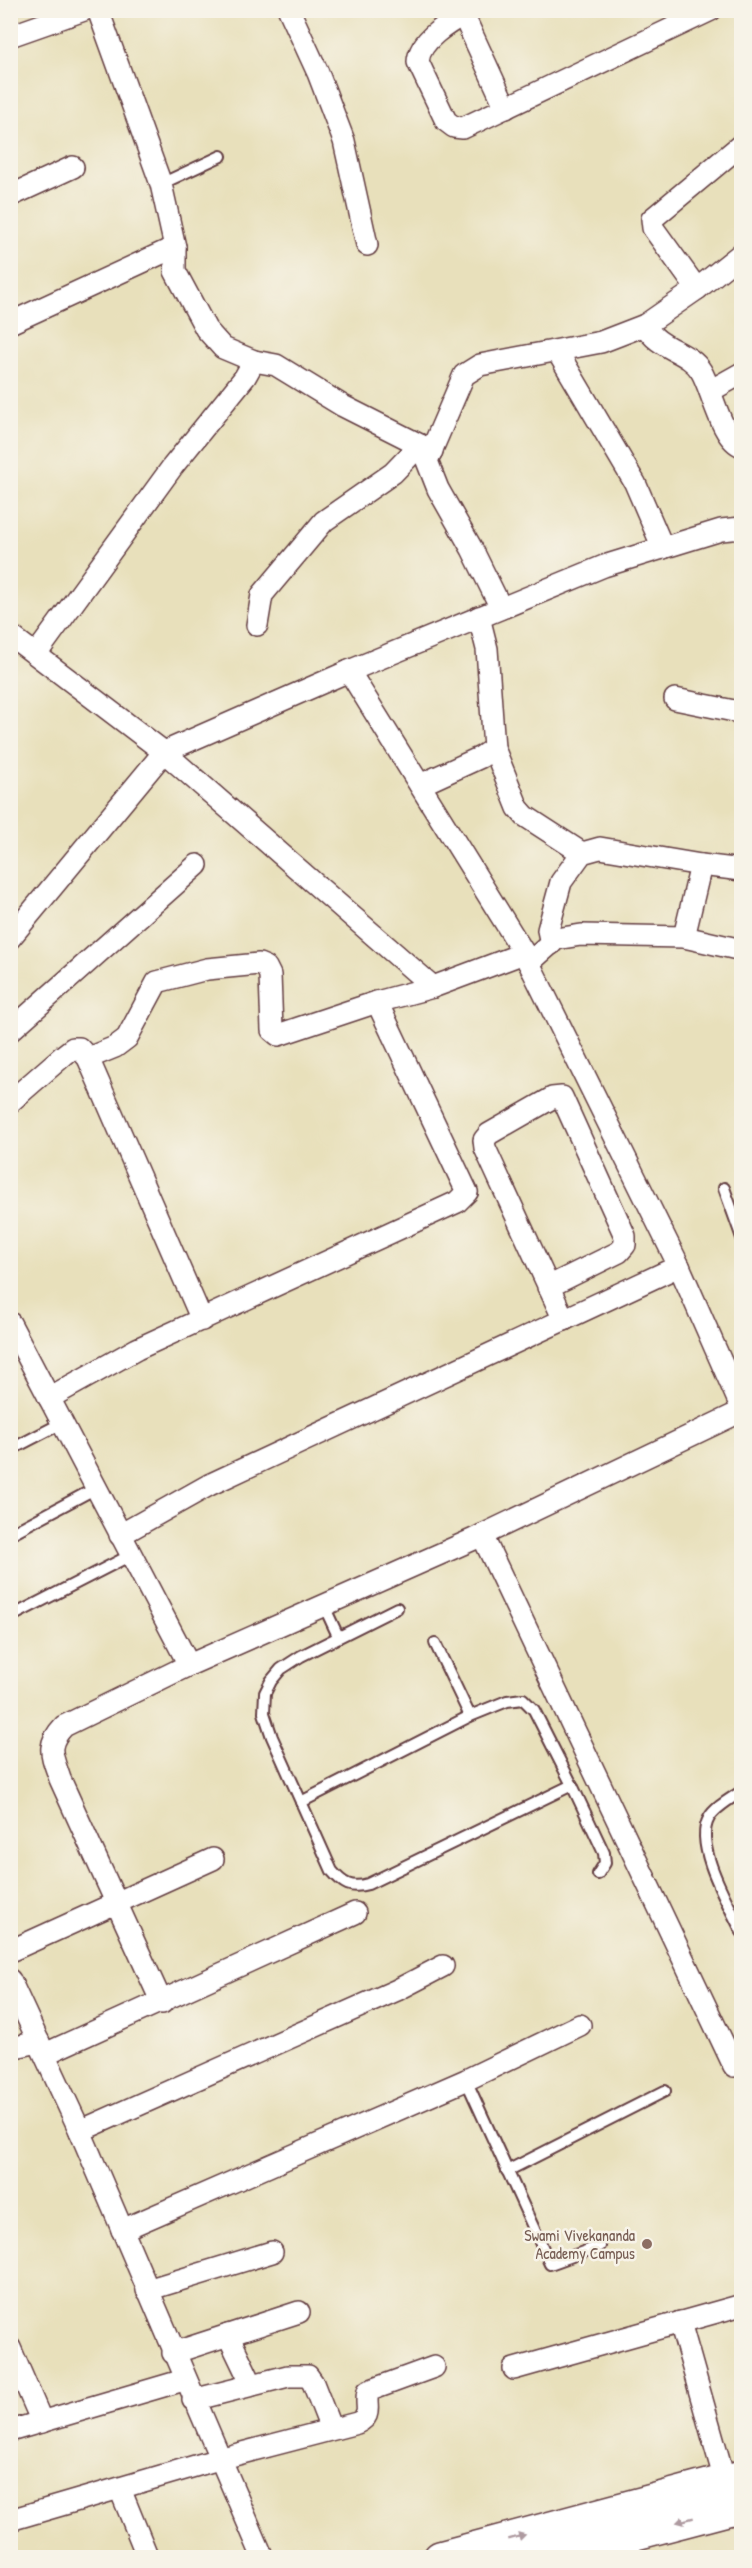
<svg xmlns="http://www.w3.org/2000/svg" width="752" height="2568" font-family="'Patrick Hand',sans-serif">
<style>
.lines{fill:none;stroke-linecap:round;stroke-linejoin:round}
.service-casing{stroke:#623c41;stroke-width:14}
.minor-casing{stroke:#623c41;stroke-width:24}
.primary-casing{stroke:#623c41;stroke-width:36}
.service{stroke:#fff;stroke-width:10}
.minor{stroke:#fff;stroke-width:21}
.primary{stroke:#fff;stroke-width:33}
.oneway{fill:#ae9aa0}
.education-dot{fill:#8d6e63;stroke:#f7f3e8;stroke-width:2}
.labels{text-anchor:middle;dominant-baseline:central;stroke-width:5;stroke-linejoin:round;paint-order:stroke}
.education-label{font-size:16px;fill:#785e54;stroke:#f7f3e8;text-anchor:end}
</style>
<rect width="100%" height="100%" fill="#f7f3e8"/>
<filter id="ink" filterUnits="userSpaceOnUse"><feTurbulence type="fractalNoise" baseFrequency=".0167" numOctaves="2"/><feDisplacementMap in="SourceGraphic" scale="12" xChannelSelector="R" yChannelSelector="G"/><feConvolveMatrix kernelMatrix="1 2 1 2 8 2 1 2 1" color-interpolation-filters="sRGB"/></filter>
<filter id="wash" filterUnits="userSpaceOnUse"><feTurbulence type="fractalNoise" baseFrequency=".008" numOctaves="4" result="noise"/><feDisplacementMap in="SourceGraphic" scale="24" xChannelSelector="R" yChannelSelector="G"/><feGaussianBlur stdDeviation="1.35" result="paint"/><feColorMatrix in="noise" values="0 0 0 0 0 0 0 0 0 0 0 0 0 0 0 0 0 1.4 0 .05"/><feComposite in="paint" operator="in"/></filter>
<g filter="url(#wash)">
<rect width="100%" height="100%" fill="#e8e0bb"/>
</g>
<g filter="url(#ink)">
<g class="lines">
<defs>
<g id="service">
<path d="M161,184L221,156"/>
<path d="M724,1188L742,1238"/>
<path d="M10,1450L62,1423"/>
<path d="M10,1534L96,1488"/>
<path d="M324,1606L338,1636"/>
<path d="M397,1608L301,1656L281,1669L271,1681L265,1693L264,1713L272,1737L332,1871C343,1884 351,1889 368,1884L572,1785L604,1853L605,1863L598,1874"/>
<path d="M10,1617L131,1555"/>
<path d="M435,1643L470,1716"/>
<path d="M742,1791C732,1798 715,1807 709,1818C693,1845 729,1905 742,1932"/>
<path d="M301,1802L470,1716L507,1701L523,1699L534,1710L572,1785"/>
<path d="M466,2080L550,2264L600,2246"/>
<path d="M507,2171L665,2091"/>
</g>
<g id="minor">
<path d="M289,10L318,73L344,141L367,245"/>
<path d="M461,10L506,108"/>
<path d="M471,10C452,21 419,39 418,62L446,121L454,127L463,128L711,10"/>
<path d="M10,36L84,10"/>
<path d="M742,144L652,219L653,228L697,289L742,253"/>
<path d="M10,196L73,167"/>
<path d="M10,323L175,247L161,184L98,10"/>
<path d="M645,325C658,350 688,350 701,371C712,389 721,439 742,446"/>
<path d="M557,351L635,483L663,548"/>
<path d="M254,361L276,365L343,406L432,451"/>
<path d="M710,391L742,373"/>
<path d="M501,608L472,549L438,489L427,461L464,375L480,365L601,342L645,325L697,289"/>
<path d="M257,625L262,595L324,521L393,473L420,445"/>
<path d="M10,635L164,752L433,987L524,953"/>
<path d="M37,653L173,466L245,377L254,361L223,348L206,329L175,271V247"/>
<path d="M349,671L604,566L721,530L742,528"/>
<path d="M675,699L734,711L742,716"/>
<path d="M494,748L518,808L525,816L582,853"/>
<path d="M420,785L481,757L494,748L487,649L479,617"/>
<path d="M684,937L701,865L742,870"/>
<path d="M10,938L164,752L349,671L524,953L679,1266L742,1409"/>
<path d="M551,944L548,930L561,882L582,853L600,848L701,865"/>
<path d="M529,963L556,939L581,935L684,937L742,950"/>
<path d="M10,1031L197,865"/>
<path d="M88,1058L115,1047L127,1038L157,982L207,969L259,964L266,967L270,975L272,1030L278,1035L377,1002"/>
<path d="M10,1102L64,1055L73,1048H79L88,1058L202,1320"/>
<path d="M548,1287L619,1252L625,1245V1236L562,1097L552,1098L489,1134L484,1140L485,1148L564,1320"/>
<path d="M10,1323L189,1665"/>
<path d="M49,1398L137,1349L457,1202L467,1192L377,1002L433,987"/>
<path d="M120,1535L209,1485L679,1266"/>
<path d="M482,1535L734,2066"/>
<path d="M10,1951L213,1859"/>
<path d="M10,1980L80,2131L263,2558"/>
<path d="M162,2003L60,1779C52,1755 45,1746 64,1726L189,1665L474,1539L742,1411"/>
<path d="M10,2048L39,2042"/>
<path d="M45,2054L355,1913"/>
<path d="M80,2131L397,1990L443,1966"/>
<path d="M122,2230L466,2080L580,2025"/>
<path d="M147,2290L272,2252"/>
<path d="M680,2322L725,2481"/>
<path d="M228,2335L252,2385"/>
<path d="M10,2348L42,2422"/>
<path d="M173,2353L299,2312"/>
<path d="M514,2369L742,2305"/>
<path d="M193,2400L288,2376H308L313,2383L331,2429"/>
<path d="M10,2431L184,2380"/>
<path d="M120,2489L148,2558"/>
<path d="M10,2520L219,2459L357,2423C374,2415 364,2406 368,2391L434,2367"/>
</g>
<g id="primary">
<path d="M440,2558L742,2477"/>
<path d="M541,2558L742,2505"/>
</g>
</defs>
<!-- service casing -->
<use href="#service" class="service-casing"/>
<!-- minor casing -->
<use href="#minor" class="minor-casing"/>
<!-- primary casing -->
<use href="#primary" class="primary-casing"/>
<!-- service -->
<use href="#service" class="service"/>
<!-- minor -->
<use href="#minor" class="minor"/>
<!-- primary -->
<use href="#primary" class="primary"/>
</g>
<!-- one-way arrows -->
<defs><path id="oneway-solid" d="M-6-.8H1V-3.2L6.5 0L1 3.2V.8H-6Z" transform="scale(1.5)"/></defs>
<g class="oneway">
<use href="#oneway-solid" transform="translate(685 2520) rotate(165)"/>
<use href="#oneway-solid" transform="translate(517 2537) rotate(-15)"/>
</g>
</g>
<!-- markers -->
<circle class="education-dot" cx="647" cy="2244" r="6"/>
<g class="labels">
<!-- education labels -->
<g class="education-label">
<text x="635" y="2235">Swami Vivekananda<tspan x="635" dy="18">Academy Campus</tspan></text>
</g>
</g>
<!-- margin -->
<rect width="752" height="2568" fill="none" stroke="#f7f3e8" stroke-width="36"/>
</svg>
